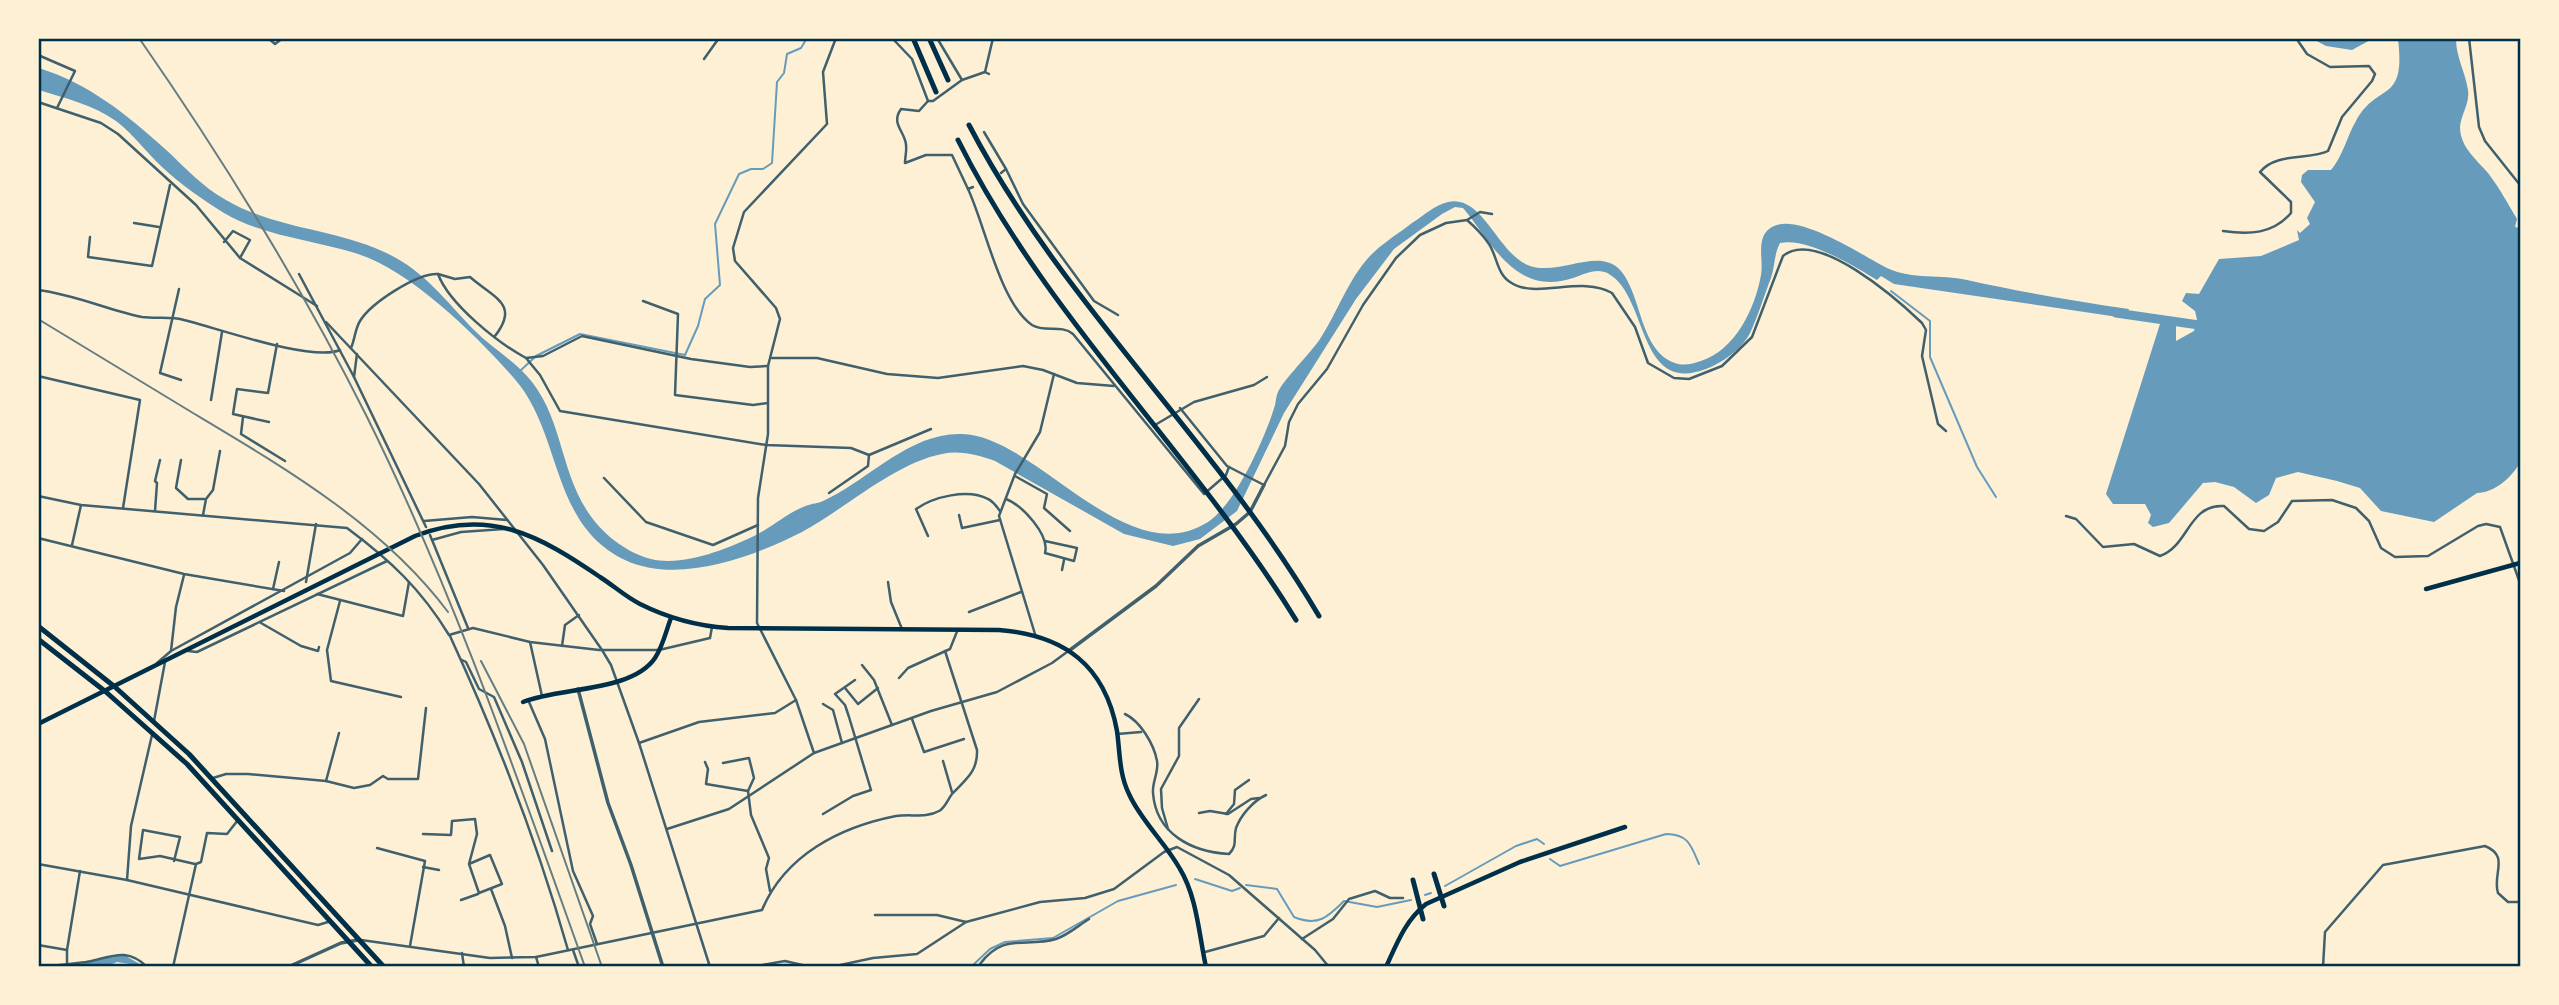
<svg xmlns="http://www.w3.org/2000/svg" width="2559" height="1005" font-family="'Space Grotesk',sans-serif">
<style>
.water{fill:#669bbc}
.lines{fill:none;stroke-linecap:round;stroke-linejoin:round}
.stream{stroke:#669bbc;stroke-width:2}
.river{stroke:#669bbc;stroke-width:9}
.minor{stroke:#3f606c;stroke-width:2.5}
.tertiary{stroke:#3f606c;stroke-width:3.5}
.secondary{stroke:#003049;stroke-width:4.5}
.primary{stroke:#003049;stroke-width:4.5}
.trunk{stroke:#003049;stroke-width:5}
.motorway{stroke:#003049;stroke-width:5}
.rail{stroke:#657d81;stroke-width:2}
.neatline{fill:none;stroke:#003049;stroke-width:2.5}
</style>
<rect width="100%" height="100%" fill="#fdf0d5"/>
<!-- water -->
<g class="water">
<path d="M2313,39H2372L2352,50L2326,46Z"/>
<path d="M2398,39H2456C2456,57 2465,71 2468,90C2470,104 2461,114 2460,127C2460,147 2477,160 2488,173C2499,187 2508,204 2517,219L2515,227L2520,228L2519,464C2512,477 2494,493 2477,493L2434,522L2381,511L2360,488L2337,481L2298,472L2276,478L2269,495L2256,503L2234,487L2215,482L2203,483L2169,523L2153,527L2148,523L2151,515L2145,504H2113L2106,494L2160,324H2176V341L2194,331L2197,320L2195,311L2182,301L2186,293L2199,294L2219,259L2261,256L2299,240L2297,230L2300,233L2310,224L2307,218L2315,202L2301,182L2302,175L2308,170H2331C2343,156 2347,136 2356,121C2378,81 2406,105 2398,39Z"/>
<path d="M39,68C89,84 125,113 164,148C184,166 202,187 226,200C273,228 333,229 382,251C422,268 445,300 474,330C490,346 511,359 526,375C571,423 555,495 615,541C626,549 638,556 651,559C683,567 727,549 756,535C772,527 786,514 803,507C818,501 814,506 829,498C871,477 912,432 962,434C1037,436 1126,574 1208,522C1235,505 1266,436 1275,405C1276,401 1276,396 1278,392C1284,379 1310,354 1320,339C1337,313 1348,280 1369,257C1381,244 1398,234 1412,223C1423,216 1435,205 1448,202C1483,194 1498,255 1530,266C1561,276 1599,246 1621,271C1642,296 1640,351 1675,363C1683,366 1693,364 1701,361C1735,350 1755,309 1761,275C1764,259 1754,235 1774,226C1801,214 1863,256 1887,268C1912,280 1941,274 1967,280C2021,292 2074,301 2129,309L2125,318L1894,284L1881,276L1877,280C1854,266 1807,237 1780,243C1774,254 1775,266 1771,278C1765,293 1757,319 1750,333C1742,349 1722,363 1706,369C1637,395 1649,298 1609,274C1597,267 1585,274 1573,278C1516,297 1493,244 1463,208L1455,207L1442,214L1394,249L1356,299L1284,413L1237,511L1200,539L1173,546L1124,534L995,461C978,455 960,450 942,454C895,463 843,510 802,532C753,557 678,585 625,560C549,524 563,432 513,377C475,334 409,269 355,253C313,240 263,236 224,213C202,199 181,185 162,167C146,152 133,134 116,121C94,105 64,98 39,90Z"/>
<path d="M116,955L126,956L143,966L117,962L107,966L69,967Z"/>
</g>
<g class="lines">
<!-- stream -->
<g class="stream">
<path d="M1891,291L1930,321V357L1977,467L1996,497"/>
<path d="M520,371L536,356L580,334L685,355L698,326L705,299L720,285L715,224L739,174L751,169H763L772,163L777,82L784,73L787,54L801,48L807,38"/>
<path d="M1550,859L1560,866L1666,834C1688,834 1691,845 1699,864"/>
<path d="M1195,879L1232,891L1240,888"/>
<path d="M1246,885L1277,889L1294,917C1318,927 1328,917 1344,901L1377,907L1411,900"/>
<path d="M1445,886L1516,846L1537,839L1544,844"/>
<path d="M1425,895L1431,893"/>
<path d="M965,967L972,966L990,949L1005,942L1053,938L1118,901L1176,885"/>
</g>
<!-- river -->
<path class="river" d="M2116,313L2199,325L2204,323"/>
<!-- minor -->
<g class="minor">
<path d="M268,38L275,44L283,38"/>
<path d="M892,38L912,59L928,101H933L962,80L985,72"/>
<path d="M937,38L962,80"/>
<path d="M2469,38L2479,127L2485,141L2520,185"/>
<path d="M38,55L75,71L57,108"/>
<path d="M704,59L719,38"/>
<path d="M989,74L985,72L993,38"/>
<path d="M928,101L919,111L901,109C892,122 901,128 905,140C908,148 905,155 905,163L926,155H952L968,189L973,187"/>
<path d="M38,102L101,123L118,134L196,205L240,258L317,306"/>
<path d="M984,132L1006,169L1001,173"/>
<path d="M1006,169L1023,204L1094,301L1118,315"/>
<path d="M968,189C985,225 1000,303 1032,325C1045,333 1061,324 1073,334L1204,494L1226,475L1229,467"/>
<path d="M1467,220C1475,227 1483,235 1489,244C1497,256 1497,274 1510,282C1535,300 1581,275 1612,293L1635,327L1648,363L1674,378L1689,379L1722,366L1752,337L1783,256C1817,228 1898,300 1922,323L1926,330L1922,356L1938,424L1946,431"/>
<path d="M134,223L159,227"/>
<path d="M2223,231C2249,235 2273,234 2291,213V202L2260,172C2276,152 2310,160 2328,151L2342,117L2372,81L2375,74L2369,66L2330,67L2307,54L2296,38"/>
<path d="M90,237L88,257L152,266L170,185"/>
<path d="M224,242L233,231L250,240L240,258"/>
<path d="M299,274L354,377L426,527"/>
<path d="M438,274L455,279L470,277C494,298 520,304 495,336"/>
<path d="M179,289L160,373L181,380"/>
<path d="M38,290C73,294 108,310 142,317C156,319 172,316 184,320C217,328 311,362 340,350"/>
<path d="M643,301L678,314L675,395L753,405L768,403"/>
<path d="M326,322L479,484L543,565L602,650L611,665L639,743L710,967"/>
<path d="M351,348C355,339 355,329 360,321C371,303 417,273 438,274C449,304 498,343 526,358L543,356L582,336L691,359L750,367L768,366"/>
<path d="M526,358L540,375L560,411L766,445L851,448L869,455"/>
<path d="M772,358H817L887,374L938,378L1023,366L1043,370L1077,383L1114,386"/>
<path d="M38,376L140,400L123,508"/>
<path d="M354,377L357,354"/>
<path d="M211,400L222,332"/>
<path d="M1180,408L1227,466L1264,485L1285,446L1289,422L1298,404L1327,369L1363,305L1396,258L1420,235L1446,223L1467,220L1480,212L1492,214"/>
<path d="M243,417L241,434L285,461"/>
<path d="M269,422L233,414L237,389L268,393L277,344"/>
<path d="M1155,425L1194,402L1254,385L1267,377"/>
<path d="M869,455L931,429"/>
<path d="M181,460L176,488L188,499H204"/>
<path d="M1015,476L1047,494L1044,508L1070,531"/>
<path d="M604,478L646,522L713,545L758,525"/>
<path d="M829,493L868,466L869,455"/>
<path d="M38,496L81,505L347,528C390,560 421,589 449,635L473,628L530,642L599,650H659L710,638L712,627"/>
<path d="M1006,499C1022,505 1050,535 1045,553L1074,561L1077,548L1045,541"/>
<path d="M155,511L157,483L155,481L160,460"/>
<path d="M203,515L206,499L213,490L220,451"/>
<path d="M959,515L962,528L1000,520"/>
<path d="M2066,516L2076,519L2103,547L2134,544L2160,556C2189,546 2188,504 2224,506L2249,529L2264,531L2278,522L2292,501L2332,500L2356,508L2369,521L2381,548L2395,557L2428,556L2478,526L2486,524L2500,527L2520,583"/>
<path d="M424,521L472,517L507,520"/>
<path d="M430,535L468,628"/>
<path d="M928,536L916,509C933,497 968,488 988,499C993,501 997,507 1000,511"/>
<path d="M38,538L184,574L284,591"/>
<path d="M432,540L461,532L504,529"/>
<path d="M72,545L81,505"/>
<path d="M1062,570L1064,560"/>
<path d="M306,582L316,524"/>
<path d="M888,582L891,602L902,629"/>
<path d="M273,589L279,562"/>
<path d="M317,594L403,616L409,582"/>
<path d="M340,601L327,650L331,681L401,697"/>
<path d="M969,612L1021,592"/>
<path d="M261,623L301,646L318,651L319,647"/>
<path d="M1035,634L999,516L1015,474L1040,432L1054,374"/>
<path d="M450,636C497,738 537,841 568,950"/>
<path d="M530,642L542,696"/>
<path d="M562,646L565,625L579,615"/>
<path d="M171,651L176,607L184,575"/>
<path d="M188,651L197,652L387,561"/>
<path d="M462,660L466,662L479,689L494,697L522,762L552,851"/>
<path d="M157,663L171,651L350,553L362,539"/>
<path d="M862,665L874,680L892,725"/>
<path d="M899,678L908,668L950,649L958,629"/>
<path d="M845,688L858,704L878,688"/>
<path d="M529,702L545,739L573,871L593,916L590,924L597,944"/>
<path d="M823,704L833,710L842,743"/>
<path d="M1125,714C1140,721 1154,744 1157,761C1159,772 1152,782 1153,793C1156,834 1192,852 1229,854C1238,845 1233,839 1236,828C1241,815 1253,801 1266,795"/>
<path d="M912,719L924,752L964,739"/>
<path d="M154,721L165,662"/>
<path d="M1117,734L1141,732"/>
<path d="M639,743L699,722L775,713L796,700"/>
<path d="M814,753L796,700L757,623L758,498L768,434V366L780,319L776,308L735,261L733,248L744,212L827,124L823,72L836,38"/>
<path d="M943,761L952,792"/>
<path d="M705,762L708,769L706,784L748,791"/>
<path d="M723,763L749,758L754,778L748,791L751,815L769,858L766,869L770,891"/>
<path d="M213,778L226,774H248L326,781L354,788L370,785L383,776L388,779H418L426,708"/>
<path d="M326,781L339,733"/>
<path d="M1199,813L1210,811L1228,814L1251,799L1259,798"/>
<path d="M823,814L853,796L871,790L849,717L845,705L835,694L855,680"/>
<path d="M1226,814L1234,804L1235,790L1249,780"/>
<path d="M667,829L729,809L814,753L931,711L997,692L1052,663L1067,652"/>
<path d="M1168,829L1162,808L1161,789L1179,756V728L1199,699"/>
<path d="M423,834L451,835L452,821L475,819L477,834L469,864L479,893L502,884L490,855L469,864"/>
<path d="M377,848L425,861L410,946"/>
<path d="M174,861L180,837L143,830L139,859L160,856L195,864"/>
<path d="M38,864L127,880L318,925L328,922"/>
<path d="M423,867L439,870"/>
<path d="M127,880L131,826L152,735"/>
<path d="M491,889L505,926L512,958"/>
<path d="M461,900L478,894"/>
<path d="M875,915H937L966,922"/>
<path d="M1302,939L1333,919L1349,899L1375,891L1390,898H1403"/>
<path d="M361,940L490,958L536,957L762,910C785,855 840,827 896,816C910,814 927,818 939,811C945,808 948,799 952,794C965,780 978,772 977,750L945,651"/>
<path d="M38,945L67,950L80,871"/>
<path d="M67,950V964"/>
<path d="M573,950L579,967"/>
<path d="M1205,952L1264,936L1279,918"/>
<path d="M462,953L464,967"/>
<path d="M536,957L539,967"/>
<path d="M42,967C56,965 71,964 86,962C110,958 126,946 147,967"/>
<path d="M112,967H130"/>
<path d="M173,967L196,864L201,862L207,833L227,834L238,820"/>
<path d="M751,967L785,961L811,967"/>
<path d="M831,967L873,958L917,954L966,922L1040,902L1085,898L1114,889L1164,852L1177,847L1229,875L1315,950L1329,967"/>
<path d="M984,967L980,964C1004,932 1025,948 1056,939C1068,935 1079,925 1089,919"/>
<path d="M2323,967L2325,932L2383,865L2485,846C2510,856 2492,874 2498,893L2508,902H2520"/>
</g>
<!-- tertiary -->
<g class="tertiary">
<path d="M1070,650L1156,586L1198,546L1236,524L1250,512L1264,485"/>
<path d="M578,689L608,803L631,865L663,967"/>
<path d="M288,967L341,943L358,940"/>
</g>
<!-- secondary -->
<path class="secondary" d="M523,702C560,687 632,692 655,658C663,646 666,631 671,618"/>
<!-- primary -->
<g class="primary">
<path d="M2426,589L2520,563"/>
<path d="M38,724L415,536C490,507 540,536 600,577C614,586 626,597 640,604C668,618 697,626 728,628L999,630C1064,635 1105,665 1117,731C1120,752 1119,774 1129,794C1141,821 1165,842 1180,869C1197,897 1199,935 1206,967"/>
<path d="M1386,967C1397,943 1405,921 1426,904L1520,862L1625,827"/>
</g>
<!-- trunk -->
<g class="trunk">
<path d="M38,626L115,687L189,754L384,967"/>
<path d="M38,639L106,692L187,764L372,967"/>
</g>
<!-- motorway -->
<g class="motorway">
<path d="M913,38L936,92"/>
<path d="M929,38L948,80"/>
<path d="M969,125C1063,305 1217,442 1319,616"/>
<path d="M958,140C1046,317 1193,453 1296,620"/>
<path d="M1434,874L1444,906"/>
<path d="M1413,880L1423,919"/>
</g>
<!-- rail -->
<g class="rail">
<path d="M139,38C223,159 300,283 366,415C454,592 518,780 585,967"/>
<path d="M38,319C90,351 142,382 193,413C285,468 383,525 448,612"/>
<path d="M481,661L524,744L602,967"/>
</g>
</g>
<!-- border -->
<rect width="2559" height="1005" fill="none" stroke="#fdf0d5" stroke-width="80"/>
<rect x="40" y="40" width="2479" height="925" class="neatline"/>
</svg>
